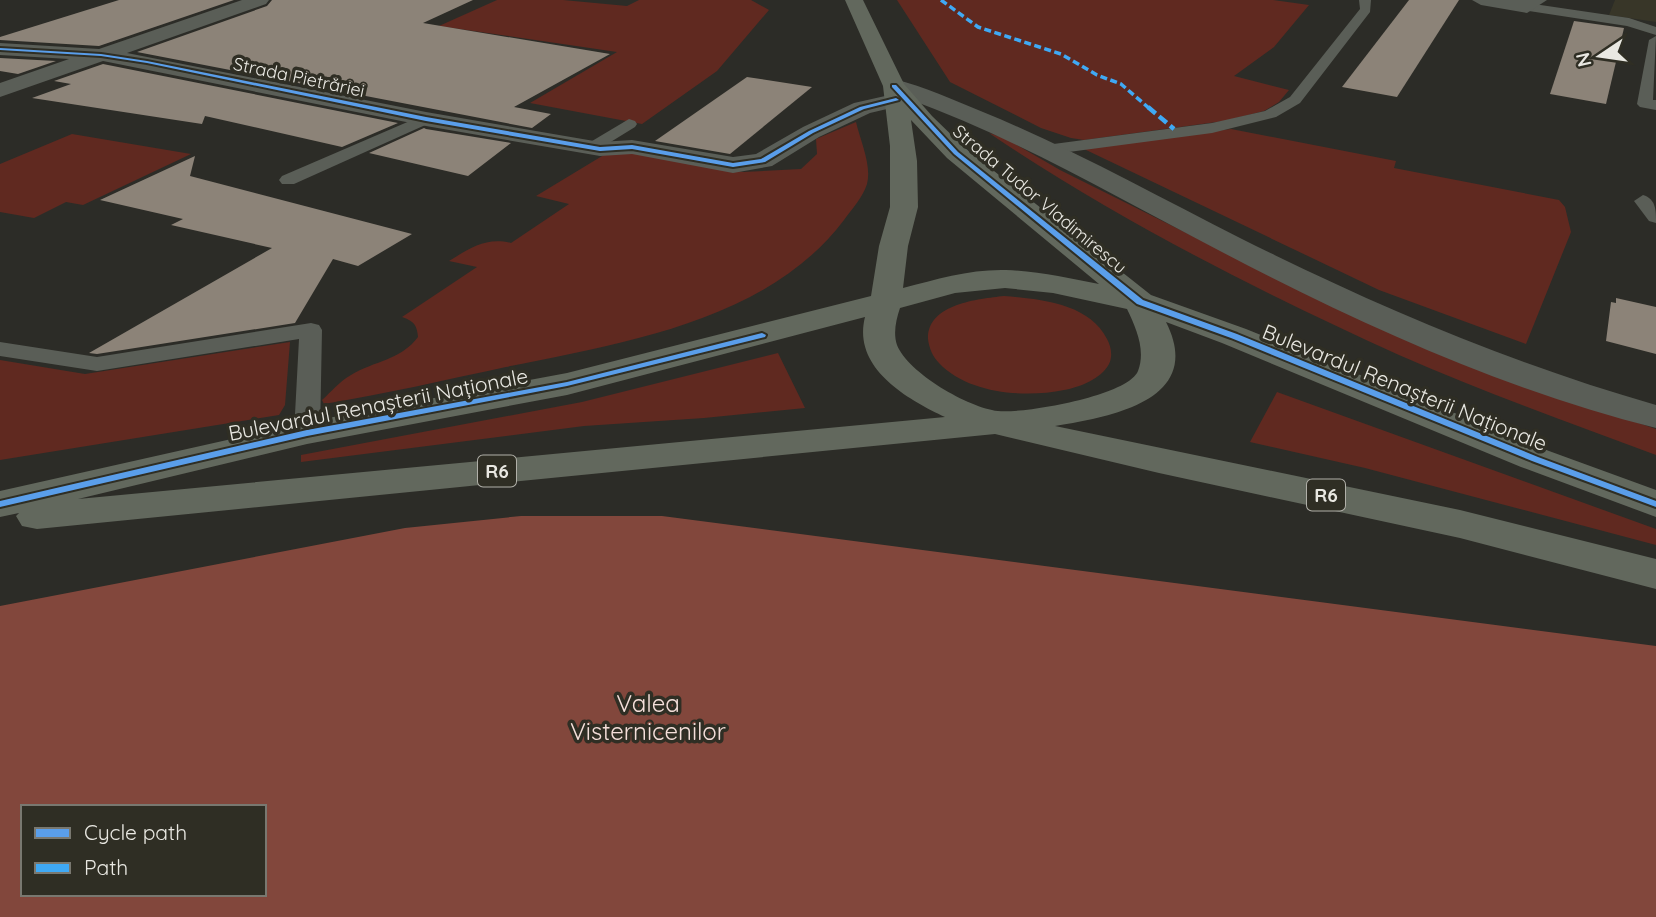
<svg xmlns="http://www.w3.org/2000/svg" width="1656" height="917" font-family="Quicksand,sans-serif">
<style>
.built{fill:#383628}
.green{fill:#602920}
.forest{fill:#82473c;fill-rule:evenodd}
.building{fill:#8c8378}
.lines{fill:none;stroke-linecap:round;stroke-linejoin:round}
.service{fill:#5a5e57;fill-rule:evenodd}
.minor{fill:#5a5e57;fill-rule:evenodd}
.primary{fill:#62685d;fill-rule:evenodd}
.quiet-far1{stroke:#3fa9f5;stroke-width:3.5;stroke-dasharray:7 3.5;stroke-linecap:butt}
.quiet{stroke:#3fa9f5;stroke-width:4.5;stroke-dasharray:10 4.5;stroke-linecap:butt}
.cycleway-casing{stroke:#2f2e24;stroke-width:4}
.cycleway{fill:#5a9eea;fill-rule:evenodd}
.labels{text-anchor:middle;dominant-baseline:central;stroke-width:7;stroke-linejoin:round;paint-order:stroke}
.far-street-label{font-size:18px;fill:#e9e8e2;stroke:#2f2e24}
.shield{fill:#2f2e24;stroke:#b1b0a9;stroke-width:2}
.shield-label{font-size:19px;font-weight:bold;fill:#e9e8e2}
.street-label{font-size:21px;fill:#e9e8e2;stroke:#2f2e24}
.near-park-label{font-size:24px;fill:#f5dfda;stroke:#2f2e24}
</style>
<rect width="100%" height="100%" fill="#2c2c27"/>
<!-- built -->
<path class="built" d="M1615,0H1656V22L1609,15Z"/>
<!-- green -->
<g class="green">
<path d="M497,0H563L627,6L639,0H751L769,10L717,71L642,124L530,103L617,52L439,26Z"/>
<path d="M897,0H1273L1309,5L1274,47L1234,76L1289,90L1279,102L1264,111L1224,121L1084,140L1071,138L1041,128L950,82Z"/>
<path d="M856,122C860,140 872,165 867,184C863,197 852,209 844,220C768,321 623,343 506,367C445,380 385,394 324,404L322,400C331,392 340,381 351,375C374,361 401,360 418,337C417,325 414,321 402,317L477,267L449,261C470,248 486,237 511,243L569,204L536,196L612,150L743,172L801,169L817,154L816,139Z"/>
<path d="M1231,129L1396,161L1394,168L1559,200L1565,207L1571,232L1526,344L1379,290L1084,149Z"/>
<path d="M989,133L1005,138L1060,170L1337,308L1495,374L1656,429V455C1570,423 1483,392 1399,355C1258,291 1118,220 989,133Z"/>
<path d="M72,134L191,154L83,205L66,202L34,218L0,212V164Z"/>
<path d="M1004,296C1039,299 1089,303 1107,339C1111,346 1113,356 1109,364C1101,379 1080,387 1064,390C1025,398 968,394 939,363C933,357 929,348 928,339C927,304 978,299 1004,296Z"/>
<path d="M290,342L285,405L279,415L0,460V360L85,374Z"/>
<path d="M778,353L805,408L704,418L584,426L301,462V455L582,402Z"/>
<path d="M1277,392L1656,529V545L1365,468L1250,442Z"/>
</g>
<!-- forest -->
<path class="forest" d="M521,516H662L1656,646V917H0V606L405,528ZM23,807H264V894H23Z"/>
<!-- building -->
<g class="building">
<path d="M119,0H234L99,46L0,40V37Z"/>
<path d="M272,0H473L423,23L610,54L514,107L551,114L532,128L137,52L267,6Z"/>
<path d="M1409,0H1459L1397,97L1342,87Z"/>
<path d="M1574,21L1624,28L1606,104L1550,94Z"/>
<path d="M0,58L56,61L18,74L0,71Z"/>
<path d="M103,64L398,123L342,147L205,116L202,124L32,98L71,84L54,81Z"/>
<path d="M747,77L812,87L730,154L655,141Z"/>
<path d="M424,128L426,129L511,143L468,176L369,153Z"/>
<path d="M195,156L190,176L412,234L358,266L333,259L295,323L97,354L89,353L272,248L171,225L183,219L100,200Z"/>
<path d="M1616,298L1656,307V354L1606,341L1611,302L1616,303Z"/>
</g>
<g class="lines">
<!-- service -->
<g class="service">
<path d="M1359,0H1371L1370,12L1300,103L1276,117L1212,133L1046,155L1038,150L1046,145L1212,123L1265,111L1290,97L1360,9Z"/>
<path d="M1527,3L1629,18L1656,27V35L1627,26L1523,10V4Z"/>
<path d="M1656,36L1653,100H1656V110L1640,107L1637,104L1649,40Z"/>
<path d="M426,114L432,116L434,119L432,122L294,184H282L279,180L282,176Z"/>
<path d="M629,119L635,121L637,124L635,127L596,151H584L582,147Z"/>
<path d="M1643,195C1656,199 1656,210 1656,223L1649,221L1634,201Z"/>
<path d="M311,323L319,325L322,330L320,433L316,438L307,441L298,438L294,433L299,339L97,371L0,356V342L97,357Z"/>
</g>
<!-- minor -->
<g class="minor">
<path d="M242,0H269L266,4L127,53L426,112L600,142L632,140L733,157L756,154L803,127L854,103L894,94L883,86L886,81L894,79C925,87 954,100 983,112C1071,148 1155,195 1240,238C1374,305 1512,364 1656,405V428C1504,390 1358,323 1220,251C1116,197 1016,138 906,98L904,105L870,113L819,137L772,166L733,173L632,154L600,156L426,126L103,61L0,97V83L69,59L0,55V43L99,49Z"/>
<path d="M1472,0H1547L1527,13L1481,5Z"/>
</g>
<!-- primary -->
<path class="primary" d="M845,0H863L904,84L932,116L965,148L1151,295L1246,329L1549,451L1656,490V517L1521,467L1222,343L1166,322C1206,401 1109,417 1055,426L1460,510L1656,559V589L1460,538L1159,473L995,434L37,529L22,526L16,516L19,513L0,517V491L307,422L567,373L871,296L879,246L890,207V146L883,86ZM911,120L947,158L1099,284C1069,278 1038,271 1006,270C971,269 937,279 903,288L908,246L918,207L917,161ZM1005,288L1053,293L1127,309C1136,328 1146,350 1138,371C1128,396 1023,414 998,411C969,408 908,373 897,345C893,333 896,320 900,308L955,293ZM865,317C852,368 907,399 945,417L78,499L307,444L567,395Z"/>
<!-- quiet-far1 -->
<path class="quiet-far1" d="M941,0L978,27L1061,54L1097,75L1121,84L1150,109"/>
<!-- quiet -->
<path class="quiet" d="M1148,107L1174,129"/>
<defs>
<g id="cycleway">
<path d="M0,48L101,54L147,61L426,117L600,147L632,145L733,163L761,159L809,131L860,107L896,98L899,100L864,109L813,133L765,162L733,167L632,149L600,151L426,121L147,63L101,56L0,50Z"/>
<path d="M892,85H896L958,152L1143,300L1237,334L1538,457L1656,501V507L1532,461L1231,338L1137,304L954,154L892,87Z"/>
<path d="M762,333L766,335L765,337L567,386L307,436L0,507V501L307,430L567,382Z"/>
</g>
</defs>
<!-- cycleway casing -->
<use href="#cycleway" class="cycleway-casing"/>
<!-- cycleway -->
<use href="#cycleway" class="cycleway"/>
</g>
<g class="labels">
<!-- far-street labels -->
<g class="far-street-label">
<text transform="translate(299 77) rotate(12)">Strada Pietrăriei</text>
<text transform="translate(1040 199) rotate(40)">Strada Tudor Vladimirescu</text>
</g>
<!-- shield labels -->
<g class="shield">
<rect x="478" y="455.5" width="38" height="31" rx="5"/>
<rect x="1307" y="479.5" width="38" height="31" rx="5"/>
</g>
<g class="shield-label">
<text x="497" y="471">R6</text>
<text x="1326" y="495">R6</text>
</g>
<!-- street labels -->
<g class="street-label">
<text transform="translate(1405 387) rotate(22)">Bulevardul Renașterii Naționale</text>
<text transform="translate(378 404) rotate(-11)">Bulevardul Renașterii Naționale</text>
</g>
<!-- near-park labels -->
<g class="near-park-label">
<text x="648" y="703">Valea<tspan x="648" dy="28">Visternicenilor</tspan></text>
</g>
</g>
<!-- legend -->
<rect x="21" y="805" width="245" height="91" fill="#2f2e24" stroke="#797870" stroke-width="2"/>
<rect x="35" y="828" width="35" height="10" fill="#5a9eea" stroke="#797870" stroke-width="2"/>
<text x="84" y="840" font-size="21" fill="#e9e8e2">Cycle path</text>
<rect x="35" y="863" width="35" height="10" fill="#3fa9f5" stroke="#797870" stroke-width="2"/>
<text x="84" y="875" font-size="21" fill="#e9e8e2">Path</text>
<!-- north arrow -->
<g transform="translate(1600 56) rotate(257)" stroke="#2f2e24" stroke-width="5" paint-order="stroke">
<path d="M0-5L12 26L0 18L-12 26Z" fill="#e9e8e2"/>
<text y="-10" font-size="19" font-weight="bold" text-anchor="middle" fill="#e9e8e2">N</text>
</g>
</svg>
